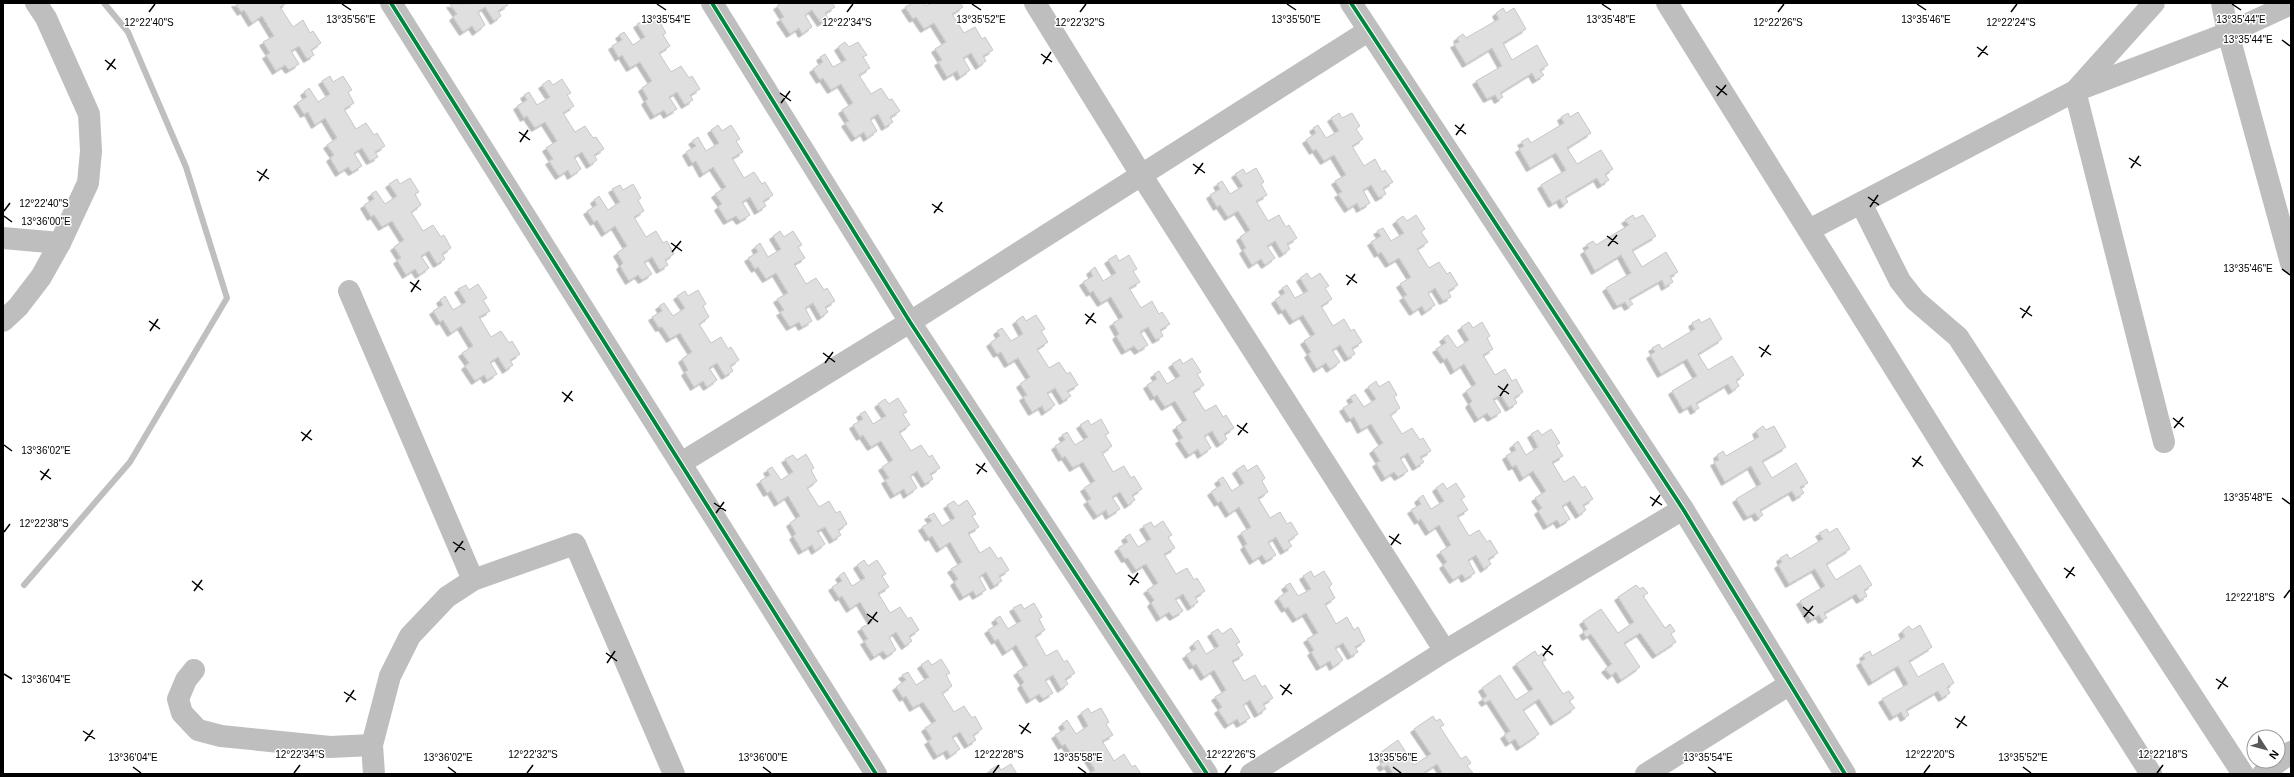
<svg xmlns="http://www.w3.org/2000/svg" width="2294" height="777" font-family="Arial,sans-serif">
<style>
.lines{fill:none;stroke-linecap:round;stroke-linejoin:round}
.stream{stroke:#bfbfbf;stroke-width:6}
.building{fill:#dfdfdf;stroke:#c7c7c7;filter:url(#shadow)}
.minor{stroke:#bebebe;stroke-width:22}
.cycleway-casing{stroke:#fff;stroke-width:6}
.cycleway{stroke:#00873e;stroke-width:4}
.ticks{fill:none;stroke:#000;stroke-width:1.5}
.ticks-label{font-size:10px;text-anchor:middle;fill:#000;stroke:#fff;stroke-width:3;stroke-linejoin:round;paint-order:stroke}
</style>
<defs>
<filter id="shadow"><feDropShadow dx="-3.5" dy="3.5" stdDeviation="0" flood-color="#0004"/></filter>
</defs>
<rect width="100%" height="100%" fill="#fff"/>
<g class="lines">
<!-- stream -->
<path class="stream" d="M24,585L130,462L227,298L186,167L128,32L104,3"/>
</g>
<!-- building -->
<g class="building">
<path d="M235,3H287L280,7L293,27L303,20L310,33L313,31L321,43L311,50L314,55L307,59L299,46L291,51L299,64L289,70L285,65L276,71L266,55L270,53L263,42L274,36L262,16L252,23L244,10L241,12Z"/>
<path d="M507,3L508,5L498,11L501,16L494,21L485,7L478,12L485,25L476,32L472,26L463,32L453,17L457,14L450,4Z"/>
<path d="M782,3H832L835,7L825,13L828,18L821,23L812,10L805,15L812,27L802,34L799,28L790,34L780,19L784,17L777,6Z"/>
<path d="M913,3H924L926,6L931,3H960L963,7L952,14L964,33L975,27L982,39L985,37L993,50L983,56L986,61L979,66L971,53L963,58L970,70L960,77L957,71L947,77L938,62L942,60L935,49L946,42L934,23L924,29L916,17L913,19L905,7Z"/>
<path d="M1503,8L1506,13L1514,8L1526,29L1503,43L1512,60L1537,45L1548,65L1540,70L1544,75L1536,80L1532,73L1500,93L1503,97L1498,100L1495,95L1487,99L1476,81L1502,66L1492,48L1466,64L1454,44L1459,42L1457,38L1463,34L1466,38L1499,19L1496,13Z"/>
<path d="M658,19L666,33L663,35L670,46L659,53L671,72L681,66L689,78L692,76L700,89L690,95L693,100L685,105L677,92L669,97L677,109L667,115L664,110L654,116L645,101L648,99L642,88L652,81L640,62L630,68L622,55L619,58L612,46L622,40L619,35L624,32L633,45L645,37L637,24L645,20L648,25Z"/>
<path d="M845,42L849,47L858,42L867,55L863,57L870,68L859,75L871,94L881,88L889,100L892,99L900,111L890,117L893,122L885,127L878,114L870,119L877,131L867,138L864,132L855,138L845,123L849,121L842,110L853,103L841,84L831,90L823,78L820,80L813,69L823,62L820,57L825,54L833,67L846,60L838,47Z"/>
<path d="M330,76L333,82L343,76L352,90L348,92L354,103L344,109L356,129L366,123L374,135L377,133L385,146L375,152L378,157L370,161L362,148L354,153L362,166L352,172L348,167L339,173L330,158L334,155L327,145L337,138L325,118L315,125L308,112L304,114L297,103L307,97L304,92L309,88L318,102L330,94L322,81Z"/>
<path d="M562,79L571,93L567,95L574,106L563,113L575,132L585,126L593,138L596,137L604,149L594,155L597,160L590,165L582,152L574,157L581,169L571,176L568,170L559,176L549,161L553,159L546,148L557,141L545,122L535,128L527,116L524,118L517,106L527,100L524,95L529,92L537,105L550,97L542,85L549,80L553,85Z"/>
<path d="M1578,112L1591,133L1567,148L1577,164L1601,150L1613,169L1605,174L1609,180L1601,185L1597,178L1565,197L1568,202L1563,205L1560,199L1552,204L1541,185L1566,170L1556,153L1530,168L1519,149L1524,146L1521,142L1528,138L1531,143L1564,123L1561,117L1568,113L1570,117Z"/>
<path d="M1339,113L1342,118L1352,113L1360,126L1356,129L1363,139L1352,146L1364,166L1375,159L1382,172L1385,170L1393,182L1383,188L1386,194L1379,198L1371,185L1363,190L1370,203L1360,209L1357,203L1348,209L1338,194L1342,192L1335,181L1346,175L1334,155L1324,161L1316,149L1313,151L1306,140L1316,133L1313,128L1318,125L1326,138L1339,131L1331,118Z"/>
<path d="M718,125L722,131L731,125L740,139L736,141L743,152L732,158L744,178L754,172L762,184L765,182L773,195L763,201L766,206L758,211L750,197L742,202L750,215L740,221L736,216L727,221L718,207L722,204L715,194L726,187L713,167L703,174L696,161L692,163L686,152L696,146L692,141L698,137L706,151L719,143L711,130Z"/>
<path d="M1256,168L1264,182L1261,184L1267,195L1256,201L1268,221L1279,215L1286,227L1289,225L1297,238L1287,244L1290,249L1283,254L1275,241L1267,246L1275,258L1265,265L1261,259L1252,265L1243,250L1246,248L1240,237L1250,230L1238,211L1228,217L1220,205L1217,207L1210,195L1220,189L1217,184L1222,181L1230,194L1243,186L1235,174L1243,169L1246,174Z"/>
<path d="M410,178L419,192L415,194L421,205L411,212L423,231L433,225L441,237L444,235L451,248L442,254L445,259L437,264L429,251L421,256L429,268L419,275L415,269L406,275L397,260L401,258L394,247L404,240L392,221L382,227L374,215L371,217L364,205L374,199L371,194L376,191L385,204L397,196L389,184L397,179L400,184Z"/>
<path d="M633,184L641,198L638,200L644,211L634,217L646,237L656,231L663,243L667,241L674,254L665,260L668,265L660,270L652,257L644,262L652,274L642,280L638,275L629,281L620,266L623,263L617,253L627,246L615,226L605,233L597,220L594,222L587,211L597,205L594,200L599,196L608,210L620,202L612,189L620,185L623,190Z"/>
<path d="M1416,215L1425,229L1421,232L1428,242L1417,249L1429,268L1439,262L1447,274L1450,272L1458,285L1448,291L1451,297L1443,301L1435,288L1428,293L1435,305L1425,312L1422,306L1413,312L1403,297L1407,295L1400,284L1411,277L1399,258L1389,264L1381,252L1378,254L1371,242L1381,236L1377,231L1383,228L1391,241L1404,233L1396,221L1403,216L1407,221Z"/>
<path d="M1633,215L1635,219L1643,215L1656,236L1632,250L1642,267L1666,252L1678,272L1670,276L1673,282L1665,287L1662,280L1629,299L1633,304L1628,307L1625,302L1617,306L1606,288L1631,273L1621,255L1595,271L1584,251L1589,248L1586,245L1593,241L1596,245L1629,225L1625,220Z"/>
<path d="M780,231L784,237L793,231L802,245L798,247L805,258L794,264L806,284L816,278L824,290L827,288L835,301L825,307L828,312L821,317L813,303L805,308L812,321L802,327L799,322L790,327L780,312L784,310L777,299L788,293L776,273L766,279L758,267L755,269L748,258L758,252L755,247L760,243L768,257L781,249L773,236Z"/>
<path d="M1116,255L1119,261L1129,255L1137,269L1133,271L1140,282L1129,288L1141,308L1152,301L1159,314L1162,312L1170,324L1160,330L1163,336L1156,340L1148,327L1140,332L1148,345L1138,351L1134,346L1125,351L1116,336L1119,334L1113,323L1123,317L1111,297L1101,303L1093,291L1090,293L1083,282L1093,276L1090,271L1095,267L1103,281L1116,273L1108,260Z"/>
<path d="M1307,273L1311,279L1320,273L1329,286L1325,288L1332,299L1321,306L1333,326L1344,319L1351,331L1354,329L1362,342L1352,348L1355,354L1348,358L1340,345L1332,350L1340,362L1330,369L1326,363L1317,369L1308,354L1311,352L1304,341L1315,334L1303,315L1293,321L1285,309L1282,311L1275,300L1285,293L1282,288L1287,285L1295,298L1308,291L1300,278Z"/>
<path d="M478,284L487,298L483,300L490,311L479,317L491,337L501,331L509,343L512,341L520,354L510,360L513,365L506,370L498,357L490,362L497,374L487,380L484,375L475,381L465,366L469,363L462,353L473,346L461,326L451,333L443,320L440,322L433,311L443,305L440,300L445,296L453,310L466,302L458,289L466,285L469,290Z"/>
<path d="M698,290L706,304L703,306L709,317L699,324L711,343L721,337L728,349L731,347L739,360L730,366L733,371L725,376L717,363L709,368L717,380L707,387L703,381L694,387L685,372L688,370L682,359L692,352L680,333L670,339L662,327L659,328L652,317L662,311L659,306L664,303L673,316L685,308L677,296L685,291L688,296Z"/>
<path d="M1036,315L1045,329L1041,331L1048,342L1037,349L1049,368L1059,362L1067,374L1070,372L1078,385L1067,391L1071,396L1063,401L1055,388L1047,393L1055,405L1045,412L1042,406L1032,412L1023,397L1027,395L1020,384L1030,377L1018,358L1008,364L1001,352L997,354L990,343L1000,336L997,331L1002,328L1011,341L1023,334L1016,321L1023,316L1026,321Z"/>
<path d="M1710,318L1722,339L1698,354L1708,370L1732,356L1744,375L1736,380L1739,386L1732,391L1728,384L1696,403L1699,408L1694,411L1691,405L1683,410L1672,391L1697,376L1687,359L1661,374L1650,355L1655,352L1652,348L1659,344L1662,349L1695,329L1692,323L1699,319L1701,323Z"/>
<path d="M1469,322L1473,328L1482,322L1490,336L1487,338L1493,349L1483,355L1495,375L1505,369L1512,381L1516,379L1523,392L1514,398L1517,403L1509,408L1501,395L1493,399L1501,412L1491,418L1487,413L1478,419L1469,404L1472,401L1466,391L1476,384L1464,364L1454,371L1447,358L1444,360L1436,349L1446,343L1443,338L1448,335L1457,348L1469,340L1461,327Z"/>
<path d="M1192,358L1201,372L1197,374L1204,385L1193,392L1205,411L1216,405L1223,417L1226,415L1234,428L1224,434L1227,439L1220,444L1212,431L1204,436L1211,448L1201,455L1198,449L1189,455L1179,440L1183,438L1176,427L1187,420L1175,401L1165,407L1157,395L1154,397L1147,385L1157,379L1154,374L1159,371L1167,384L1180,376L1172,364L1180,359L1183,364Z"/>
<path d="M1376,381L1379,387L1389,381L1397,395L1394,397L1400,408L1390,415L1402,434L1412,428L1420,440L1423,438L1431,451L1420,457L1424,462L1416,467L1408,453L1400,458L1408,471L1398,477L1394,472L1385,478L1376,463L1380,461L1373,450L1383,443L1371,424L1361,430L1354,417L1350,419L1343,408L1353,402L1350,397L1355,394L1364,407L1376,399L1368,387Z"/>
<path d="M898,398L907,412L903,414L910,425L899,432L911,451L921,445L929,457L932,455L940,468L930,474L933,479L925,484L917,471L910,476L917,488L907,495L904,489L894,495L885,480L889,478L882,467L893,460L881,441L871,447L863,435L860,437L853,425L863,419L860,414L865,411L873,424L886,416L878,404L885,399L889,404Z"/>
<path d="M1101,419L1109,433L1105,435L1112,446L1102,453L1113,472L1124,466L1131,478L1134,476L1142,489L1132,495L1135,500L1128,505L1120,492L1112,497L1120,509L1109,516L1106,510L1097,516L1087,501L1091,499L1084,488L1095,481L1083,462L1073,468L1065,456L1062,458L1055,446L1065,440L1062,435L1067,432L1075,445L1088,437L1080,425L1088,420L1091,425Z"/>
<path d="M1763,426L1766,430L1774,426L1786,447L1762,461L1772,478L1796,463L1808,483L1800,487L1804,493L1796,498L1792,491L1760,510L1763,515L1758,518L1755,513L1747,517L1736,499L1761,484L1751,466L1725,482L1714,462L1719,460L1717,455L1723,451L1726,456L1759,437L1756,431Z"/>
<path d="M1551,429L1560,443L1556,445L1563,456L1552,462L1564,482L1574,476L1582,488L1585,486L1593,499L1583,505L1586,510L1579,515L1570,501L1562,506L1570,519L1560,525L1557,520L1547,526L1538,511L1542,508L1535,498L1546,491L1533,471L1523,478L1516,465L1512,467L1506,456L1516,450L1513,445L1518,441L1526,455L1538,447L1531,434L1538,430L1542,435Z"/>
<path d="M806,454L814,468L811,470L817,481L807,488L819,507L829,501L836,513L840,511L847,524L838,530L841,535L833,540L825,527L817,531L825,544L815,551L812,545L802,551L793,536L796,534L790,523L800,516L788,496L778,503L771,491L767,493L760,481L770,475L767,470L772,467L781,480L793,472L785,459L793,455L797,460Z"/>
<path d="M1244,465L1247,471L1257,465L1265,478L1262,481L1268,492L1258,498L1270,518L1280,512L1287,524L1291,522L1298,534L1288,541L1292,546L1284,551L1276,537L1268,542L1276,555L1266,561L1262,555L1253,561L1244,546L1247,544L1241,533L1251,527L1239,507L1229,514L1221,501L1218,503L1211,492L1221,485L1218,480L1223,477L1232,491L1244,483L1236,470Z"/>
<path d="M1443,483L1447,489L1456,483L1465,497L1461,499L1468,510L1457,516L1469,536L1479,530L1487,542L1490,540L1498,553L1488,559L1491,564L1484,569L1476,555L1468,560L1475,573L1465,579L1462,574L1453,580L1443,565L1447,562L1440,552L1451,545L1439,525L1429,532L1421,519L1418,521L1411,510L1421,504L1418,499L1423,495L1431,509L1444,501L1436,488Z"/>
<path d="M967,500L976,514L972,516L979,527L968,533L980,553L990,547L998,559L1001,557L1009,570L999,576L1002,581L994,586L986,572L979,577L986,590L976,596L973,591L963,597L954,582L958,579L951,569L962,562L950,542L940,549L932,536L929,538L922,527L932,521L928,516L934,513L942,526L955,518L947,505L954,501L958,506Z"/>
<path d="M1163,521L1172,535L1168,537L1175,548L1164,554L1176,574L1187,568L1194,580L1197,578L1205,591L1195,597L1198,602L1191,607L1183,594L1175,599L1183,611L1173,617L1169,612L1160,618L1151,603L1154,600L1147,590L1158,583L1146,564L1136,570L1128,558L1125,559L1118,548L1128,542L1125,537L1130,534L1138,547L1151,539L1143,526L1151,522L1154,527Z"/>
<path d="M1837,528L1850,549L1826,564L1836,580L1860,565L1872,585L1864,590L1867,596L1860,600L1856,594L1824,613L1827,618L1822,620L1819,615L1811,620L1800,601L1825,586L1815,569L1789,584L1778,565L1782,562L1780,558L1787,554L1790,559L1823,539L1819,533L1827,529L1829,533Z"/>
<path d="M864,560L868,566L877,560L886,574L882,576L889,587L878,593L890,613L900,607L908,619L911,617L919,630L909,636L912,641L905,646L896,632L889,637L896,650L887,656L883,651L874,657L864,641L868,639L861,628L872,622L860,602L850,609L842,596L839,598L832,587L842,581L839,576L844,572L852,586L865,578L857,565Z"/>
<path d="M1311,571L1314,577L1324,571L1332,584L1329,587L1335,598L1325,604L1336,624L1347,617L1354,630L1358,627L1365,641L1355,647L1358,652L1351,656L1343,643L1335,648L1343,660L1333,667L1330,661L1320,667L1311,652L1314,650L1307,639L1318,633L1306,613L1296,619L1288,607L1285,609L1278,598L1288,591L1285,586L1290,583L1298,596L1311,589L1303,576Z"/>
<path d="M1636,585L1640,589L1643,587L1648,593L1643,596L1665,628L1670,624L1675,631L1671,634L1676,642L1656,655L1640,633L1624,643L1640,667L1621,680L1616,672L1611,676L1605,669L1612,664L1591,634L1586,637L1583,632L1588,629L1583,621L1601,609L1618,633L1634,622L1618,597Z"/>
<path d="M1034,603L1042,617L1039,619L1045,630L1035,636L1046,656L1057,650L1064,662L1067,660L1075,673L1065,679L1068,684L1061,689L1053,675L1045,680L1053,693L1043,699L1039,694L1030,700L1021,685L1024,682L1017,672L1028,665L1016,645L1006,652L998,639L995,641L988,630L998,624L995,619L1000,616L1008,629L1021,621L1013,608L1021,604L1024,609Z"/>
<path d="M1920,625L1932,647L1909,661L1918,677L1943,663L1954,683L1947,687L1950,693L1942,698L1938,691L1906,710L1909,715L1904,718L1901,712L1893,717L1882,699L1908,684L1898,666L1872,682L1860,662L1865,659L1863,655L1870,651L1872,656L1905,637L1902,631L1909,626L1912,630Z"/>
<path d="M1231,628L1240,642L1236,644L1243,655L1232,661L1244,681L1255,675L1262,687L1265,685L1273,698L1263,704L1266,709L1258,714L1250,700L1243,705L1250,718L1240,724L1237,719L1228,725L1218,710L1222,707L1215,697L1226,690L1214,670L1204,677L1196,664L1193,666L1186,655L1196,649L1193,644L1198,640L1206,654L1219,646L1211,633L1218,629L1222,634Z"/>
<path d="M1535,651L1538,656L1542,653L1546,660L1542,662L1563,694L1569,691L1574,698L1569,701L1575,708L1554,722L1539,699L1523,710L1539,734L1520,747L1515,739L1509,743L1504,735L1510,731L1490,700L1485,703L1482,699L1487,696L1482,688L1500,675L1516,700L1533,689L1516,664Z"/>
<path d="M941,659L950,673L946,675L952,686L942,693L954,712L964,706L972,718L975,716L982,729L973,735L976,740L968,745L960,732L952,737L960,749L950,756L947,750L937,756L928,741L932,739L925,728L936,721L923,702L913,708L906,696L903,698L896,687L906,680L902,675L908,672L916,685L929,677L921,665L928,660L932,665Z"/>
<path d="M1088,708L1091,713L1101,708L1109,722L1106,724L1113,735L1102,741L1114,761L1124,754L1132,767L1135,765L1141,774H1088L1095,770L1083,750L1073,756L1065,744L1062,746L1055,735L1065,729L1062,724L1067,720L1076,734L1088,726L1081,713Z"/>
<path d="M1433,716L1436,721L1440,719L1444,725L1440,727L1461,759L1466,756L1471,763L1467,766L1473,773L1443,774L1437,764L1422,774H1393L1388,765L1383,768L1380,764L1385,761L1380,753L1398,740L1414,765L1431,754L1414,729Z"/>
<path d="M1011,764L1017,774H993L990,770L998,765L1001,770Z"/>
</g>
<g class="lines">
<!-- minor -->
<g class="minor">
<path d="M391,3L876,774"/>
<path d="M712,3L910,322L1207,774"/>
<path d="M1035,3L1142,176L1445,651"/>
<path d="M1351,3L1683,509L1845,774"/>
<path d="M1667,3L1956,467L2151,774"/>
<path d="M2154,3L2075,91L2164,442"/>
<path d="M2222,3L2228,33L2291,263"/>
<path d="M1861,203L1900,281L1915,300L1958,337L2243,774"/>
<path d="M1809,230L2075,91L2228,33L2291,4"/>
<path d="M3,238L60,243"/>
<path d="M349,291L473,580"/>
<path d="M3,321L18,307L41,277L60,243L88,183L91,151L89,114L46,18L36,3"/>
<path d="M681,463L910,322L1368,31"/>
<path d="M194,670L186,680L178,699L182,713L198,730L221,736L330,747L372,745"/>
<path d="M374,774L372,745L390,676L410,636L447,597L473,580L575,544L674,774"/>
<path d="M1251,774L1445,651L1683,509"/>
<path d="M1646,774L1790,684"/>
<path d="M2263,774L2291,752"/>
</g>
<defs>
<g id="cycleway">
<path d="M391,3L876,774"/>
<path d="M712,3L910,322L1207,774"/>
<path d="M1351,3L1683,509L1845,774"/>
</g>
</defs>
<!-- cycleway casing -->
<use href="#cycleway" class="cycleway-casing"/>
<!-- cycleway -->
<use href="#cycleway" class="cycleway"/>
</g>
<!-- ticks -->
<path class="ticks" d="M342,4L351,10M657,4L666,10M972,4L981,10M1287,4L1296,10M1602,4L1611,10M1917,4L1926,10M2232,4L2241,10M149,12L155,4M847,12L853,4M1080,12L1086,4M1778,12L1784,4M2011,12L2017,4M2282,40L2290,46M1977,47L1988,55M1041,54L1052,62M1978,57L1987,46M105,60L116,69M1043,64L1051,52M107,70L115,59M1716,86L1727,95M780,93L791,101M1717,96L1726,85M781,103L790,91M1455,125L1466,134M519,132L530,140M1456,135L1464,124M520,142L528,130M2129,158L2141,166M1193,164L1205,173M2131,168L2139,156M257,171L269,179M1195,174L1203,163M259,181L267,169M1868,197L1879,205M932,204L943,212M1870,207L1878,195M4,211L10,203M934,213L942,202M4,216L12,222M1607,236L1618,244M671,243L682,251M1608,246L1617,235M672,252L681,241M2282,269L2290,275M1346,275L1357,283M410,282L421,290M1347,285L1355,274M411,292L419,280M2020,308L2032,316M1085,314L1096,323M2022,318L2030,306M149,321L160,329M1086,324L1094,313M150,331L158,319M1759,347L1771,355M823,353L835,362M1761,357L1769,345M825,363L833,352M1498,386L1509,394M562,392L573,401M1500,396L1508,384M564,402L572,391M2173,418L2184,427M1237,425L1248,433M2174,428L2183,417M301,432L312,440M1238,435L1247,423M302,441L311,430M4,445L12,451M1912,458L1923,466M976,464L987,472M1913,467L1921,456M40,471L51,479M977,474L985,463M41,480L49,469M1650,497L1662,505M2282,498L2290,504M714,503L726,511M1652,506L1660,495M716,513L724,502M4,532L10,524M1389,536L1401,544M453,542L465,550M1391,545L1399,534M455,552L463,541M2064,568L2075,576M1128,575L1139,583M2066,578L2074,567M192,581L203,590M1130,585L1138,573M194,591L202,580M2284,598L2290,590M1803,607L1814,616M867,614L878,622M1804,617L1813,606M868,624L877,612M1542,646L1553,655M606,653L617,661M1543,656L1551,645M607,663L615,651M4,674L12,679M2216,679L2228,687M1280,685L1292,694M2218,689L2226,677M344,692L356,700M1282,695L1290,684M346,702L354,690M1955,718L1967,726M1019,725L1031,733M1957,728L1965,716M83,731L95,739M1021,734L1029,723M85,741L93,730M133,767L141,773M448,767L456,773M763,767L771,773M1078,767L1086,773M1393,767L1401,773M1708,767L1716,773M2023,767L2031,773M294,773L300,765M527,773L533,765M993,773L999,765M1225,773L1231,765M1924,773L1930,765M2157,773L2163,765"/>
<g class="ticks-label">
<text x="2241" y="23">13°35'44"E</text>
<text x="351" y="23">13°35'56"E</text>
<text x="666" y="23">13°35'54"E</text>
<text x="981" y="23">13°35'52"E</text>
<text x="1611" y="23">13°35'48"E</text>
<text x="1926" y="23">13°35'46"E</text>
<text x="1296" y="23">13°35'50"E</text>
<text x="149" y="26">12°22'40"S</text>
<text x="847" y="26">12°22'34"S</text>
<text x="1080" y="26">12°22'32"S</text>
<text x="1778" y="26">12°22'26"S</text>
<text x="2011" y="26">12°22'24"S</text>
<text x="2248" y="43">13°35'44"E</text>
<text x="44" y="207">12°22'40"S</text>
<text x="46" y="225">13°36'00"E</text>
<text x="2248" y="272">13°35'46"E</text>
<text x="46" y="454">13°36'02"E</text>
<text x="2248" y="501">13°35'48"E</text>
<text x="44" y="527">12°22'38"S</text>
<text x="2250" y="601">12°22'18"S</text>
<text x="46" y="683">13°36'04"E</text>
<text x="300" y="758">12°22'34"S</text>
<text x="533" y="758">12°22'32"S</text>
<text x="999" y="758">12°22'28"S</text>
<text x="1231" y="758">12°22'26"S</text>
<text x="1930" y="758">12°22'20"S</text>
<text x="2163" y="758">12°22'18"S</text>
<text x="133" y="761">13°36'04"E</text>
<text x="448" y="761">13°36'02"E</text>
<text x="763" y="761">13°36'00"E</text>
<text x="1078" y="761">13°35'58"E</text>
<text x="1393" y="761">13°35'56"E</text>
<text x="1708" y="761">13°35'54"E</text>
<text x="2023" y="761">13°35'52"E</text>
</g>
<!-- border -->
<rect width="2294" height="777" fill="none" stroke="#000000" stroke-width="8"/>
<!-- north arrow -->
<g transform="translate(2266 749) rotate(126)"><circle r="19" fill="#ffffff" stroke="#999999"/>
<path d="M0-3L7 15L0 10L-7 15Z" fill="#595959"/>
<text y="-6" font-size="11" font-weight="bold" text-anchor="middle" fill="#000000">N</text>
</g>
</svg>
